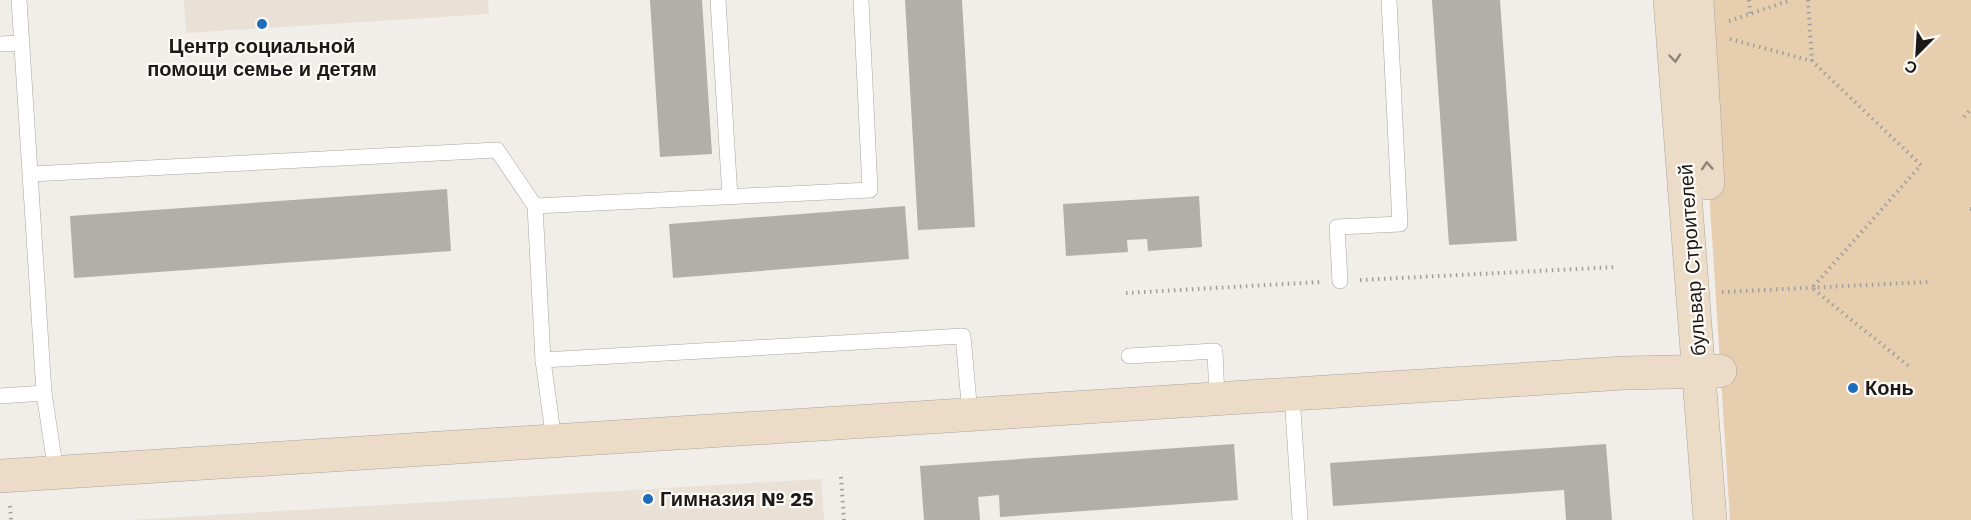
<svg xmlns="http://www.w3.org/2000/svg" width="1971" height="520" font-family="'Work Sans',sans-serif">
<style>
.built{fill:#e9e1d6}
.green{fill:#e7ceaf}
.building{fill:#b2aeaa}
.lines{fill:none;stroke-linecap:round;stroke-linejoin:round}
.lane-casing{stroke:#a9a5a1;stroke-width:16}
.secondary-casing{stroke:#a9a5a1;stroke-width:34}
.path{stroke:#a29f9b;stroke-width:4;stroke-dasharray:1.5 4.5;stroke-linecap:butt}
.lane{stroke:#fff;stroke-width:15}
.secondary{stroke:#ecdcc7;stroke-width:33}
.oneway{stroke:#8e8578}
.poi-dot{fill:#1e6dbc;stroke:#fefaf6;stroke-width:2}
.labels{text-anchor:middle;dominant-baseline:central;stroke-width:4.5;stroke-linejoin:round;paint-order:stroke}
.poi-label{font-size:20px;font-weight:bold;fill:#1b1a18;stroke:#fefaf6;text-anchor:start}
.street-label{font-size:20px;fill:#1b1a18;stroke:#fefaf6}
</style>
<rect width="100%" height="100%" fill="#f1ede8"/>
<!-- built -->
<g class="built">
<path d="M184,0H488L489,14L186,33Z"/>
<path d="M821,479L824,520H128Z"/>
</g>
<!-- green -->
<path class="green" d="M1697,0H1971V520H1730Z"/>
<!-- building -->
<g class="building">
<path d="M650,0H702L712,154L660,157Z"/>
<path d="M905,0H962L975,227L918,230Z"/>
<path d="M1432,0H1500L1517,241L1449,245Z"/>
<path d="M447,189L451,251L74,278L70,216Z"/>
<path d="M1199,196L1202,247L1148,251L1147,239L1127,240L1128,252L1066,256L1063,204Z"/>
<path d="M905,206L909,259L673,278L669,224Z"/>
<path d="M1234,444L1238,500L1000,517L999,495L978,497L980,520H924L920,466Z"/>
<path d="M1606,444L1612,520H1566L1564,490L1333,506L1330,463Z"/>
</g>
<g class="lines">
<defs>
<g id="lane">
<path d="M19,0L44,393L56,472"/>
<path d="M718,0L730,197"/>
<path d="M0,44L22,43"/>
<path d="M31,174L497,150L535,206L543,360L554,441"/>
<path d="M535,206L870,190L861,0"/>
<path d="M1340,281L1337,227L1400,224L1389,0"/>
<path d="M1129,356L1215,351L1217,399"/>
<path d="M543,360L963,336L970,414"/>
<path d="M1292,394L1300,520"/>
<path d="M0,396L44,393"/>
</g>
<g id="secondary">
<path d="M1670,0L1710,520"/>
<path d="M1697,0L1708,183"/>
<path d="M0,476L1624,373L1720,371"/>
</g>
</defs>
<!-- lane casing -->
<use href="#lane" class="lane-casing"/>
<!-- secondary casing -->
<use href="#secondary" class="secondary-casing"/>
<!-- path -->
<g class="path">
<path d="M1749,0L1750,14"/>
<path d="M1808,0L1812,61"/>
<path d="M1729,21L1791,0"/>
<path d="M1730,39L1812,61L1921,165L1812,288L1911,368"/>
<path d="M1964,117L1971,109"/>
<path d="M1970,209H1971"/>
<path d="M1360,280L1617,267"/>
<path d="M1722,292L1928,282"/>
<path d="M1126,293L1320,282"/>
<path d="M841,477L844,520"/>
<path d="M10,506L11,520"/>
</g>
<!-- lane -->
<use href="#lane" class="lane"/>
<!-- secondary -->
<use href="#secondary" class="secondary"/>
</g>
<!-- one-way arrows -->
<defs><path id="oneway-chevron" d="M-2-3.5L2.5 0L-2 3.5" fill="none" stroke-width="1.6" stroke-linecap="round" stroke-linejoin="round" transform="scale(1.5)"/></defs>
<g class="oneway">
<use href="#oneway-chevron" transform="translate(1675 58) rotate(85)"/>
<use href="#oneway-chevron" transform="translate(1707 166) rotate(-94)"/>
</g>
<!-- markers -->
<g class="poi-dot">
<circle cx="262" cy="24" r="6"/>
<circle cx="1853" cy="388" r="6"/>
<circle cx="648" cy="499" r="6"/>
</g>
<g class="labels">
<!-- poi labels -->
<g class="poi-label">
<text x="262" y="46" text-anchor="middle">Центр социальной<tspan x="262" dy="23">помощи семье и детям</tspan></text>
<text x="1865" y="388">Конь</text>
<text x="660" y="499">Гимназия № 25</text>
</g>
<!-- street labels -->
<g class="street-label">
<text transform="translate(1692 260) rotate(-94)">бульвар Строителей</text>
</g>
</g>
<!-- north arrow -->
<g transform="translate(1917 54) rotate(204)" stroke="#fefaf6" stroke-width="4.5" paint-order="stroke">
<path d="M0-4.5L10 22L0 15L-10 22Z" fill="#1b1a18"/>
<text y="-9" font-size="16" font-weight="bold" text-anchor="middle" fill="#1b1a18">С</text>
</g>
</svg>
